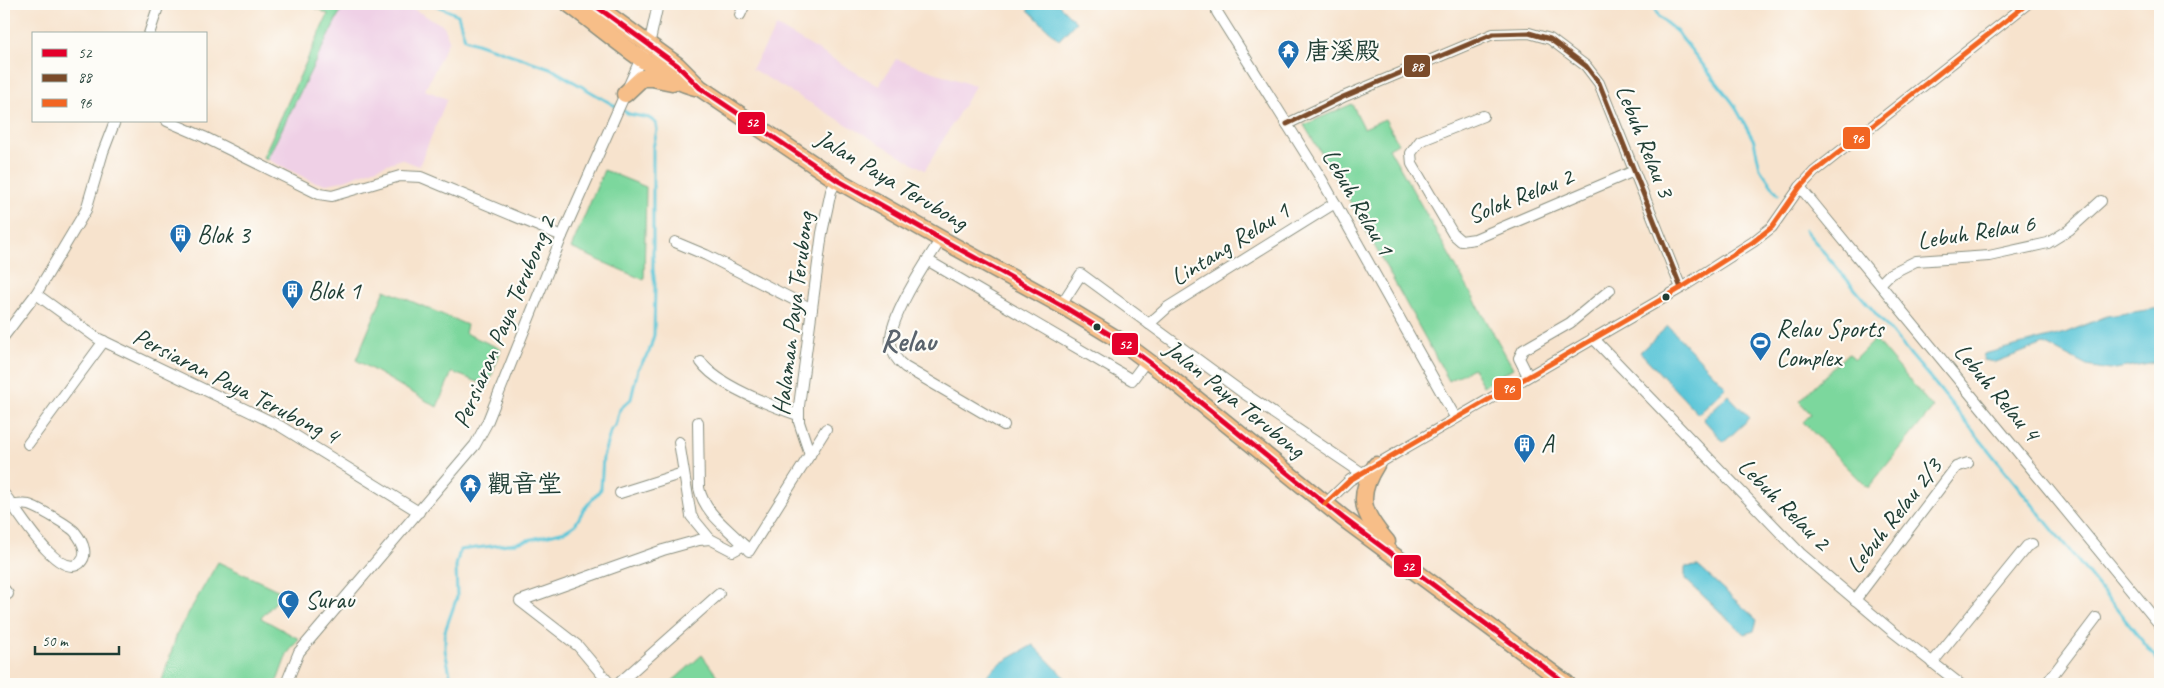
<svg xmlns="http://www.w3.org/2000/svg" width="2164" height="688" font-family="Caveat,'LXGW WenKai TC',sans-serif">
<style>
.built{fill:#efd0e6}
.green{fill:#7cd79d;stroke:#4e8a68}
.water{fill:#5cc6d8;stroke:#3e8286}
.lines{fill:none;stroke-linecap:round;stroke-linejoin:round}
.stream{stroke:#5cc6d8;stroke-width:3}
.minor-casing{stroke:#8b9080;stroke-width:12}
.primary-casing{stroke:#8b9080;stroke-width:19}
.minor{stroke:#fff;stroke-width:10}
.primary{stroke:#f7be88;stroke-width:16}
.bus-1-casing{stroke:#fdfcf7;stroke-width:9}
.bus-2-casing{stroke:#fdfcf7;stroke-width:9}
.bus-3-casing{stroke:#fdfcf7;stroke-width:9}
.bus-1{stroke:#e4002b;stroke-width:5}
.bus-2{stroke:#7a4b2a;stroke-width:5}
.bus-3{stroke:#f26522;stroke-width:5}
.bus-dot{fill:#1f3d34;stroke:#fdfcf7;stroke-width:2}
.labels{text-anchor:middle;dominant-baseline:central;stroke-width:4.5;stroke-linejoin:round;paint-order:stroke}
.poi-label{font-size:25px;fill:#1f3d34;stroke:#fdfcf7;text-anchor:start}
.street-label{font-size:25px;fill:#1f3d34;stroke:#fdfcf7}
.district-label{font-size:30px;font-weight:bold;fill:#59636d;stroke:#fdfcf7}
.line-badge{stroke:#fdfcf7;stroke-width:2}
.badge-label{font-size:14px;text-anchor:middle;font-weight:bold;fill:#fff}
</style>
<rect width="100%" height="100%" fill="#fdfcf7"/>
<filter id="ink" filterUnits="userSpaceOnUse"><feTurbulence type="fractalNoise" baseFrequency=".02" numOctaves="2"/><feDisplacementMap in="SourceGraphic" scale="10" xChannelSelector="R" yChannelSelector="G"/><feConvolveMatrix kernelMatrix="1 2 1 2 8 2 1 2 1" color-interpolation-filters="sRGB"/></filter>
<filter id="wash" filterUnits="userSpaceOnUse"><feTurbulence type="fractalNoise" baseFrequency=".0096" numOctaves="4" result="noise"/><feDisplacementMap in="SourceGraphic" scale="20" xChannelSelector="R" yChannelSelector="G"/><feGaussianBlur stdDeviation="1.12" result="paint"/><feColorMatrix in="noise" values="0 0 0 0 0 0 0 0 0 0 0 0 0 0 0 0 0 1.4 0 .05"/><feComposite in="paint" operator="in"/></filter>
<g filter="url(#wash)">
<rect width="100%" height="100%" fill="#f7e3cd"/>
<!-- built -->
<g class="built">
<path d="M344,4H404L444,26L449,40L425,90L447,99L419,166L401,159L342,181L327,184L314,182L267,159Z"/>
<path d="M777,26L879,86L896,59L975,86L925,170L752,69Z"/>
</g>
<!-- green -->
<g class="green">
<path d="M307,4H344L267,159L263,157L328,14Z"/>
<path d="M1352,104L1364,128L1385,119L1398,143L1389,148L1513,368L1483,386L1473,368L1449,381L1348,198L1304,125Z"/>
<path d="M604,170L646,187L644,280L571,248Z"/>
<path d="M385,290L467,325L465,333L501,349L488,386L452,372L437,407L356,360Z"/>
<path d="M1875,339L1933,408L1868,488L1803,422L1811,414L1799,401L1848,353L1855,359Z"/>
<path d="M218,562L284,593L261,618L299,639L287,654L276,684H161L178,631Z"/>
<path d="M702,655L723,684H669Z"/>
</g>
<!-- water -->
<g class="water">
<path d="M1028,4H1058L1076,22L1059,40L1028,10L1029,8Z"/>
<path d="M2160,308V361L2110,370L2087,366L2044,344L1996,362L1983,360L1984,354L2065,333L2107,316Z"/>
<path d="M1668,326L1726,387L1698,414L1640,352Z"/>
<path d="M1728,395L1750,418L1724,442L1703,419Z"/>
<path d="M1698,566L1757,620L1754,631L1744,634L1685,579V567Z"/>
<path d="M1033,645L1071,684H978L999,664Z"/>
</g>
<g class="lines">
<!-- stream -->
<g class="stream">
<path d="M433,4L458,15L465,39L550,68L629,114L649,118L656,123L657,130L653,148V269L655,285L654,335L649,352L638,369L631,399L620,409L616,425L611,430L603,457L601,489L584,509L575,525L565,531L516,543L460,550L456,566L457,597L445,631V650L452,684"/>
<path d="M1652,4L1659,17L1677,32L1733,103L1754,141L1760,168L1778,194"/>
<path d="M1805,230L1932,380L2160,663"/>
</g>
</g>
</g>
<g filter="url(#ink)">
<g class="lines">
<defs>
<g id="minor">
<path d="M1217,12L1322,180L1455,417"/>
<path d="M740,15L745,4"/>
<path d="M149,34L159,4"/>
<path d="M1483,116L1420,141L1411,153L1412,164L1453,234L1461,241L1475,239L1634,171"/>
<path d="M167,121L204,137L319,194L332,196L400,176L421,177L562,236"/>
<path d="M1287,124L1343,97L1493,34L1529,33L1550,39L1586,66L1599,83L1681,288"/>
<path d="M1800,187L2160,625"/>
<path d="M941,239C927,261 887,320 891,344C892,354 897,361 905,367L1004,425"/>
<path d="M675,242L706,255L812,309"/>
<path d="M927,260L1132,380L1147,360"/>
<path d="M1880,284L1890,274L1916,261L1989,256L2048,243L2069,230L2101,201"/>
<path d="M36,294L97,338L280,426L419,512"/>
<path d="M1061,305L1081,274L1242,392L1362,473"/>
<path d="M1149,324L1168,307L1335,203"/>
<path d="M4,336L36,294L86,210L103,152L115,121"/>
<path d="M1593,338L1800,553L1892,631L1960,684"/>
<path d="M701,362C717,385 772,406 798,415"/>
<path d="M1528,376L1519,358L1523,350L1570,323L1610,290"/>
<path d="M698,422L699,488C705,516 732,530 749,551L826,429"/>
<path d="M679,442L691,516L710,539L733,551L744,545"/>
<path d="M28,444L104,341"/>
<path d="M810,455L799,422V406L822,233L831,191L837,180"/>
<path d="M620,493L683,473"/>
<path d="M4,494C16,507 57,581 80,563C84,559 85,554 84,549C83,543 79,537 75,532C70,526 37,507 29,505C24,504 19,505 14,505"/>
<path d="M1325,504L1350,480L1362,473L1681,288L1753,242L1772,227L1800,187L1814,172L2027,4"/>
<path d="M4,589L8,594"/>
<path d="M1855,600L1956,467L1968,463"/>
<path d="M1932,663L2027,546L2032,544"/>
<path d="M286,684L299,652L475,445L487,423L562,236L641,58L649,45L658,4"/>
<path d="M610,684L578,646L520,601L663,550L699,540L710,539"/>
<path d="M618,684L719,594"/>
<path d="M2046,684L2096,618"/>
</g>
<g id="primary">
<path d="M569,4C601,27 659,79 695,87"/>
<path d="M593,4L677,65L700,88L837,180L941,239L1061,305L1122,342L1169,377L1343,518L1567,684"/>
<path d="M625,94L642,78H652L672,82"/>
<path d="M1376,465C1355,498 1363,514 1387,542"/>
</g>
</defs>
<!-- minor casing -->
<use href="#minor" class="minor-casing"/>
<!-- primary casing -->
<use href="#primary" class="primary-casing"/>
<!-- minor -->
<use href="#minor" class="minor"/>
<!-- primary -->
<use href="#primary" class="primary"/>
<defs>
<path id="bus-1" d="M593,4L677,65L700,88L837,180L941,239L1061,305L1122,342L1169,377L1343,518L1567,684"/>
<path id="bus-2" d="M1287,124L1343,97L1493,34L1529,33L1550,39L1586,66L1599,83L1681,288"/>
<path id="bus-3" d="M1325,504L1350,480L1362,473L1681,288L1753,242L1772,227L1800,187L1814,172L2027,4"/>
</defs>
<!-- bus-1 casing -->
<use href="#bus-1" class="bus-1-casing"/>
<!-- bus-2 casing -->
<use href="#bus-2" class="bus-2-casing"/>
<!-- bus-3 casing -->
<use href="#bus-3" class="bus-3-casing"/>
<!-- bus-1 -->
<use href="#bus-1" class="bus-1"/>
<!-- bus-2 -->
<use href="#bus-2" class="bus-2"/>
<!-- bus-3 -->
<use href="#bus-3" class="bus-3"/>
</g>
</g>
<!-- icons -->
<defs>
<symbol id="temple-pin" viewBox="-11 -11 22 30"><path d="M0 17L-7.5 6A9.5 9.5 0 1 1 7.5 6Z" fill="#1f6fb2" stroke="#fdfcf7"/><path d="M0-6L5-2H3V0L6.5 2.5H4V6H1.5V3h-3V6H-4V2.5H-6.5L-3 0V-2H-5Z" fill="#fff"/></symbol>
<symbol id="building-pin" viewBox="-11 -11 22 30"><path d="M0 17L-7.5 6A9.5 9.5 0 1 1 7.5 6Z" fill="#1f6fb2" stroke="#fdfcf7"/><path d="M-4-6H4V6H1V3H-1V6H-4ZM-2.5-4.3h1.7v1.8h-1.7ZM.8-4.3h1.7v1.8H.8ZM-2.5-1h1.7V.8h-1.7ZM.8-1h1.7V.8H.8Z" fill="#fff"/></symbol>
<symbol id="stadium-pin" viewBox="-11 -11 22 30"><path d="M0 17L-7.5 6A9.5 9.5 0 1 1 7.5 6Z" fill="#1f6fb2" stroke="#fdfcf7"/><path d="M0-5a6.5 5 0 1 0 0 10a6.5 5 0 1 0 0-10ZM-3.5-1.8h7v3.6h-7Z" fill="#fff"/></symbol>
<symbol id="mosque-pin" viewBox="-11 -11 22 30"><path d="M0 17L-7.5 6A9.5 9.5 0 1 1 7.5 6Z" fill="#1f6fb2" stroke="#fdfcf7"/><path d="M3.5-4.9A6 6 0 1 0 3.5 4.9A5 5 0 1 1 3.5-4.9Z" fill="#fff"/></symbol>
</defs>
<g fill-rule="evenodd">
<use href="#temple-pin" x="1276" y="38" width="25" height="34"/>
<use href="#building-pin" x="168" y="222" width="25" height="34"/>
<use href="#building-pin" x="280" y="278" width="25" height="34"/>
<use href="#stadium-pin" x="1748" y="330" width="25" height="34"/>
<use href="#building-pin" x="1512" y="432" width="25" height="34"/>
<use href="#temple-pin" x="458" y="472" width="25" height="34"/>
<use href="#mosque-pin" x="276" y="588" width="25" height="34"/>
</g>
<!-- markers -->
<g class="bus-dot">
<circle cx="1666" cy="297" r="4.5"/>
<circle cx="1097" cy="327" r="4.5"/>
</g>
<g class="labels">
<!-- poi labels -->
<g class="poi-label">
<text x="1305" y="51">唐溪殿</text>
<text x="197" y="235">Blok 3</text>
<text x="308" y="291">Blok 1</text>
<text x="1776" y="329">Relau Sports<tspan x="1776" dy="29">Complex</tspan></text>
<text x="1541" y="444">A</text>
<text x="487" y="484">觀音堂</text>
<text x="305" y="600">Surau</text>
</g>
<!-- street labels -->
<g class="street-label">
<text transform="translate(1645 141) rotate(68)">Lebuh Relau 3</text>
<text transform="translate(892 180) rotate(31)">Jalan Paya Terubong</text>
<text transform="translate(1520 196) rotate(-22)">Solok Relau 2</text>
<text transform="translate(1358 202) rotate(60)">Lebuh Relau 1</text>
<text transform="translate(1976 232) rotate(-9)">Lebuh Relau 6</text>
<text transform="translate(1230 244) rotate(-32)">Lintang Relau 1</text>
<text transform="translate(793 314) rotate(-83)">Halaman Paya Terubong</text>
<text transform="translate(504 322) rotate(-67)">Persiaran Paya Terubong 2</text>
<text transform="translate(236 386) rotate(27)">Persiaran Paya Terubong 4</text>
<text transform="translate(1997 392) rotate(50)">Lebuh Relau 4</text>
<text transform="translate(1235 399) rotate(39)">Jalan Paya Terubong</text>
<text transform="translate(1784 504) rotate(45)">Lebuh Relau 2</text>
<text transform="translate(1894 516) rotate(-52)">Lebuh Relau 2/3</text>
</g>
<!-- district labels -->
<g class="district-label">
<text x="908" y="341">Relau</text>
</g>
</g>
<g class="line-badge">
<rect x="1403" y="54" width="28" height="24" rx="5" fill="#7a4b2a"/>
<rect x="737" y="111" width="29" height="24" rx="5" fill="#e4002b"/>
<rect x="1842" y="126" width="29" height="24" rx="5" fill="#f26522"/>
<rect x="1111" y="332" width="28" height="24" rx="5" fill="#e4002b"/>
<rect x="1493" y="377" width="29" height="24" rx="5" fill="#f26522"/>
<rect x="1393" y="554" width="29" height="24" rx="5" fill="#e4002b"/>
</g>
<g class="badge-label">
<text x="1417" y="71">88</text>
<text x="752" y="127">52</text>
<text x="1857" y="143">96</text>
<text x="1125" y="349">52</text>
<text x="1508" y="393">96</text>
<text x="1408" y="571">52</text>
</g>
<!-- margin -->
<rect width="2164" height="688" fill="none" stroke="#fdfcf7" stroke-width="20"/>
<!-- legend -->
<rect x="32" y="32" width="175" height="90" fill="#fdfcf7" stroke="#a4b0a9"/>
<rect x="42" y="49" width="25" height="8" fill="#e4002b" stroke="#a4b0a9"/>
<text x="78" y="58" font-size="15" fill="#1f3d34">52</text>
<rect x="42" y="74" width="25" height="8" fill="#7a4b2a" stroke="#a4b0a9"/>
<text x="78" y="82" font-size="15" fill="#1f3d34">88</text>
<rect x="42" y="99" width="25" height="8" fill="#f26522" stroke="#a4b0a9"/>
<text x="78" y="108" font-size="15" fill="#1f3d34">96</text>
<!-- scale -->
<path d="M35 646v8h84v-8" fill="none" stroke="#1f3d34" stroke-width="2.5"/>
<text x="42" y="646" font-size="15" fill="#1f3d34" stroke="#fdfcf7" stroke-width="4" paint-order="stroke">50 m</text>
</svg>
